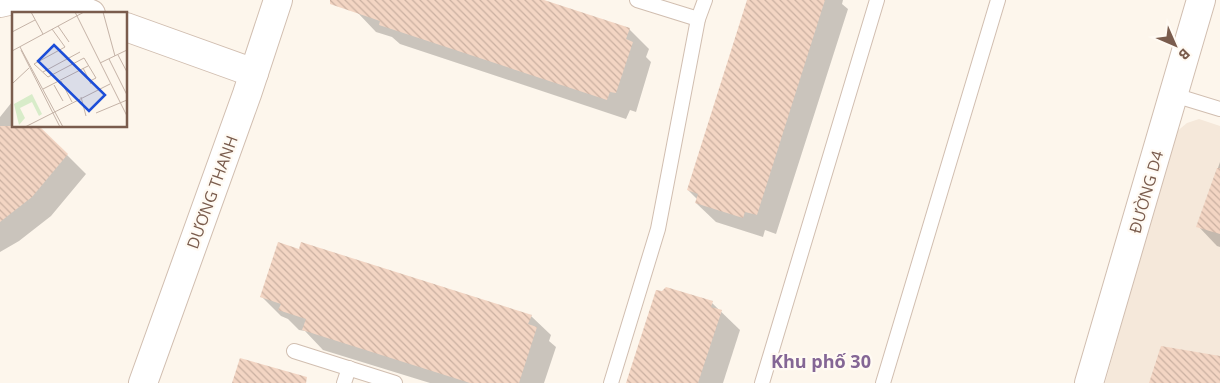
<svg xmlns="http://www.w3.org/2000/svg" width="1220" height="383" font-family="'Open Sans',sans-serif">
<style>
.residential{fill:#f5e8da}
.shadow{fill:#0003}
.building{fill:url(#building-back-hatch)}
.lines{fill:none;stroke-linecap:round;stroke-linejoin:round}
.lane-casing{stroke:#d1beb0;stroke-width:16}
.street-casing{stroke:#d1beb0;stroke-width:30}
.lane{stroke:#fff;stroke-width:14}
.street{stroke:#fff;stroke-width:28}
.labels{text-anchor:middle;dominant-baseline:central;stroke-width:4.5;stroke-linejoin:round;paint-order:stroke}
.street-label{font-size:16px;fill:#7a5c4d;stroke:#fffaf3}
.neighbourhood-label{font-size:18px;font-weight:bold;fill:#846695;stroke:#fffaf3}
.inset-road{fill:none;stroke:#c5b3a7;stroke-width:1}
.view{fill:#1d4ed8;fill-opacity:0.15;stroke:#1d4ed8;stroke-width:2.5}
.inset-edge{fill:none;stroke:#7a5c4d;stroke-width:2.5}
</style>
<defs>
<pattern id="building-back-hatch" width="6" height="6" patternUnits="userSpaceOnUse" patternTransform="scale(1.25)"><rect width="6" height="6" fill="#f3d5c3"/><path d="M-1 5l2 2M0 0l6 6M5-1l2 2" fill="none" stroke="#cab0a1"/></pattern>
</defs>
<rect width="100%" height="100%" fill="#fdf6ec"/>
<!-- residential -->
<path class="residential" d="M1199,119L1220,126V383H1105L1175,133L1187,123Z"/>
<!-- shadow -->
<g class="shadow">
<path d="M361,0H540L629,29L649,49L646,57L651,62L636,112L630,110L626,119L400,44L392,37L376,32L357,12Z"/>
<path d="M748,0H843L842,4L848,9L776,234L765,230L763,237L716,222L696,203L697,199L688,190Z"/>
<path d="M12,102L14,104V126L67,155L86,174L51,216L19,241L0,252V117Z"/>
<path d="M1220,162V247L1217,246L1198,226Z"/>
<path d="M262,297L531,316L551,335L549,341L556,347L544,383H430L323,350L305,331L299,330L288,319L281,316Z"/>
<path d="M712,303L740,330L723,383H627Z"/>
</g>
<!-- building -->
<g class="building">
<path d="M330,0H544L630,28L626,39L633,42L616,93L610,92L607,100L379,25L380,21L330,4Z"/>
<path d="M747,0H825L757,215L745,212L743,218L695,203L698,194L687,190Z"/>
<path d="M0,126H39L68,154L32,197L0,222Z"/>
<path d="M1217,168H1220V234L1196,227Z"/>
<path d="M278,242L299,249L301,242L532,315L528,324L537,327L519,383H470L302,330L306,319L278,310L281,304L260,297Z"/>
<path d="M666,287L713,301L711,307L722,310L698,383H626L656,290L662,291Z"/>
<path d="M1161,346L1220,356V383H1149Z"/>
<path d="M240,358L307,377L306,383H232Z"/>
</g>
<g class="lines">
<defs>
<g id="lane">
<path d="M637,0L698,19"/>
<path d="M1174,95L1220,109"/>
<path d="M294,351L395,383"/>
<path d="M344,383L349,368"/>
<path d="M611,383L658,229L698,19L705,0"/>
<path d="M762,383L877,0"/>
<path d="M883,383L998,0"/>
</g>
<g id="street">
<path d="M54,0L91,14"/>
<path d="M0,3L13,0H38"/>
<path d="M126,27L254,73"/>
<path d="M143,383L247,94L278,0"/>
<path d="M1089,383L1201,0"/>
</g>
</defs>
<!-- lane casing -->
<use href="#lane" class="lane-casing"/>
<!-- street casing -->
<use href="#street" class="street-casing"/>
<!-- lane -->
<use href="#lane" class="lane"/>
<!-- street -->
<use href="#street" class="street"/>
</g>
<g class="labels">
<!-- street labels -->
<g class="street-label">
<text transform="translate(212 192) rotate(-70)">DƯƠNG THANH</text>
<text transform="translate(1146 192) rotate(-74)">ĐƯỜNG D4</text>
</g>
<!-- neighbourhood labels -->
<g class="neighbourhood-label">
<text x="821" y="361">Khu phố 30</text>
</g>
</g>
<!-- overview -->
<g transform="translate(12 12)">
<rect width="115" height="115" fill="#fdf6ec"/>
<path d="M20,82L30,102L27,104L20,90L8,96L13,106L7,113L2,92Z" fill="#d8ecc9"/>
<path class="inset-road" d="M19,0L31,22M63,0L115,104M91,0L103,44M46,14L57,30M0,20L23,8M8,35L51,115M9,38L48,115M0,39L72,0M106,43L115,60M72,46L84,66L78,69M97,47L115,83M88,51L115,38M22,52L36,65L72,46M22,52L53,35L40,17M71,56L79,72M31,60L68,40M49,69L60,90M1,71L17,56M42,73L51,89M31,77L76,54M69,85L74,104M84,101L115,88M13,115L98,72"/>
<path class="view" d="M42,33L93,83L77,99L26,49Z"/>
<rect width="115" height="115" class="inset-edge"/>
</g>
<!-- north arrow -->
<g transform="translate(1175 45) rotate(135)" stroke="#fffaf3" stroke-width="4" paint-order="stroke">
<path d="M0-4L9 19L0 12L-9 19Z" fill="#7a5c4d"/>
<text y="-8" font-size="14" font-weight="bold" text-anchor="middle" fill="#7a5c4d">B</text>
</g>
</svg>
